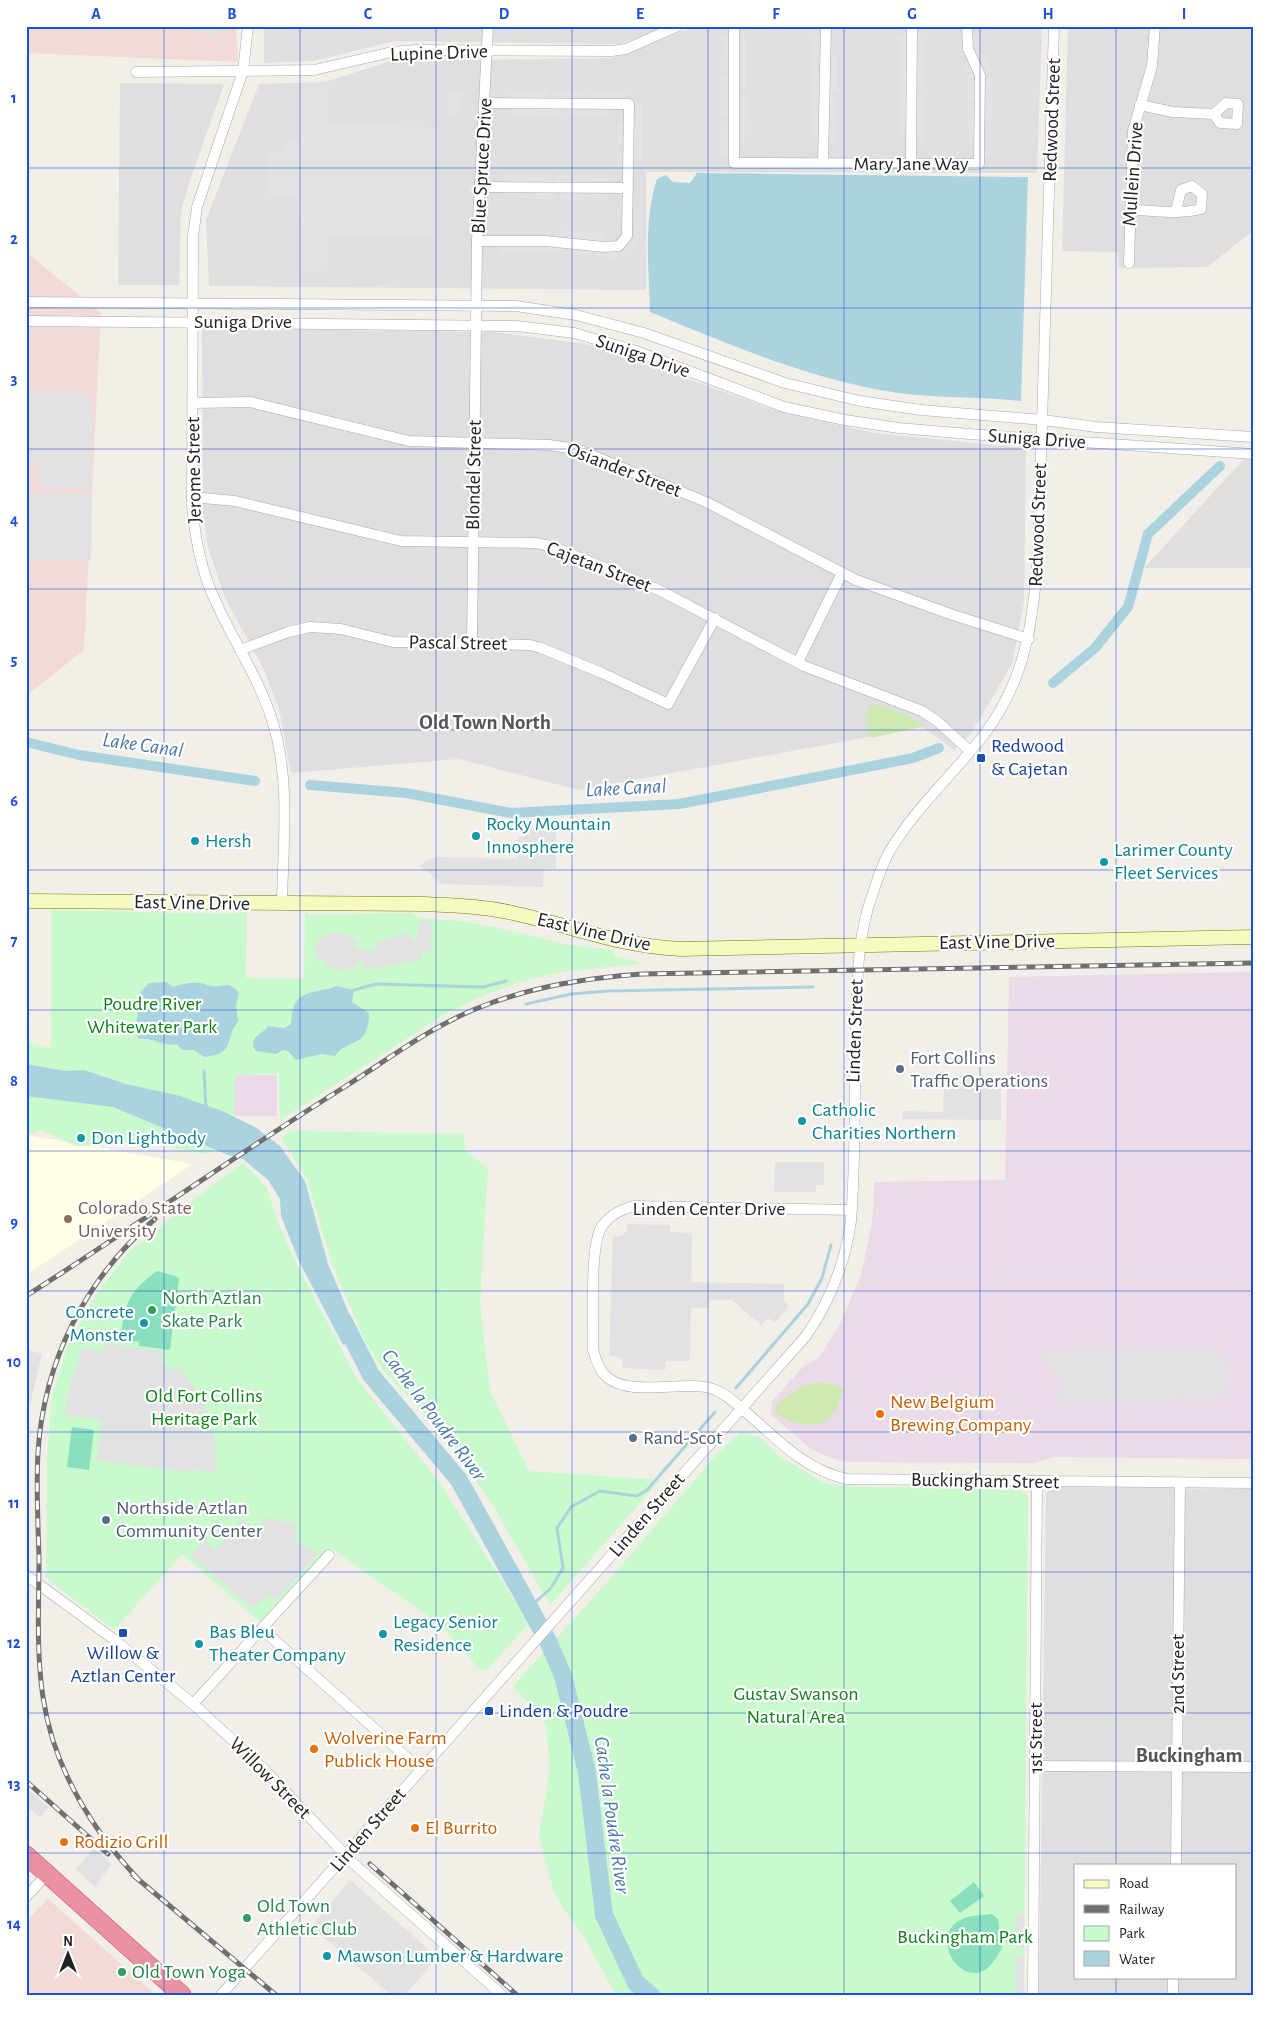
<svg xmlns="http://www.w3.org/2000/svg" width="1279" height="2021" font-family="'Alegreya Sans',sans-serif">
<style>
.residential{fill:#e0dfdf;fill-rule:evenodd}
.commercial{fill:#f2dad9}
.industrial{fill:#ebdbe8}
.education{fill:#ffffe5}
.grass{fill:#cdebb0}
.park{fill:#c8facc}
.pitch{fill:#88e0be}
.parking{fill:#e2e2e2}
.water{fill:#aad3df}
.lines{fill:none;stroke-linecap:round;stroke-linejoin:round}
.stream{stroke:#aad3df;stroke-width:3}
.canal{stroke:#aad3df;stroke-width:10}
.river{stroke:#aad3df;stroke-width:18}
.street-casing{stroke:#a9a9a9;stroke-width:11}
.secondary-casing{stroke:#707d05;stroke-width:15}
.highway-casing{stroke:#dc2a67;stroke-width:19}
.street{stroke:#fff;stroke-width:10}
.secondary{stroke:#f7fabf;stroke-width:14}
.highway{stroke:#e892a2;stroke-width:18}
.rail-casing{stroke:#707070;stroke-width:5}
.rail{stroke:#fff;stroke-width:3;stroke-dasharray:9;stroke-linecap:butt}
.grid{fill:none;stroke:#1d4ed8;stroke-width:1;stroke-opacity:0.55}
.transit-dot{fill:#1a4fb4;stroke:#fff;stroke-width:2}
.culture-dot{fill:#0f9aa8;stroke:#fff;stroke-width:2}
.service-dot{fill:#5c6f8a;stroke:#fff;stroke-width:2}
.education-dot{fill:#8d6e63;stroke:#fff;stroke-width:2}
.leisure-dot{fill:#2e9e5b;stroke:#fff;stroke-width:2}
.food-dot{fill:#e8710a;stroke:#fff;stroke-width:2}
.labels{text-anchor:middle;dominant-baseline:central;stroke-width:4.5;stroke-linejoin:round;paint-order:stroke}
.street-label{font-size:20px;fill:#222;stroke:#fff}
.transit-label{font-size:20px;fill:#164399;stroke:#fff;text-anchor:start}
.culture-label{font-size:20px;fill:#0d838f;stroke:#fff;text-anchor:start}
.park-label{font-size:20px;fill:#0c8416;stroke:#fff}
.service-label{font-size:20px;fill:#4e5e75;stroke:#fff;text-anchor:start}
.education-label{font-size:20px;fill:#785e54;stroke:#fff;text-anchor:start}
.leisure-label{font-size:20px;fill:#27864d;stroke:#fff;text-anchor:start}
.food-label{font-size:20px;fill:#c56008;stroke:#fff;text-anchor:start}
.neighbourhood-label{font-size:21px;font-weight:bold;fill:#555;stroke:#fff}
.water-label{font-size:21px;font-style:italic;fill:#4a7aab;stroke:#fff}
.neatline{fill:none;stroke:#1d4ed8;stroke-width:2}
.grid-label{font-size:16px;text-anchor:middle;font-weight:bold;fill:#1d4ed8}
</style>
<rect width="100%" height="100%" fill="#f2efe9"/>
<!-- residential -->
<g class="residential">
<path d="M264,26H667L621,44L395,41L314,61L264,63Z"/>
<path d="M697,26H1042L1037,173L646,172V290L209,286L206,220L259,84L325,82L391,61L613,58Z"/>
<path d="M1068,26L1217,28L1253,26V231L1207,267L1119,268L1117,252L1062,251Z"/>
<path d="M120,83L224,84L188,186L181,211L179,285H118Z"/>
<path d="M202,328L494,332L592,345L775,410L873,433L1026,448L1024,602L1012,664L972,732L954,750L923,727L579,790L459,759L291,773L279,709L264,670L225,598L208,547L203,514Z"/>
<path d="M1244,459H1253V568H1144Z"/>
<path d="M1056,1487L1253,1489V1995H1039L1046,1493L1050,1488ZM1075,1865H1235V1977H1075Z"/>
</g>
<!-- commercial -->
<g class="commercial">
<path d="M26,26H236L238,62L26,53Z"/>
<path d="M26,252L101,313L84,650L26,696Z"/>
<path d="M48,1899L156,1995H26V1922Z"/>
</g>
<!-- industrial -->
<g class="industrial">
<path d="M1253,972V1459L1053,1457L1034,1463L848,1462L831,1458L811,1449L771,1415L772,1401L802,1368L820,1356L840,1324L861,1275L867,1247L872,1223L874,1182L1005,1180L1009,977Z"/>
<rect x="235" y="1075" width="42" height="41"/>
</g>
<!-- education -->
<path class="education" d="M26,1135L193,1164L26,1275Z"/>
<!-- grass -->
<g class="grass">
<path d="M874,704L907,715L924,726L872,738C866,725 864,715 874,704Z"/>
<path d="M821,1382L837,1385L843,1390L836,1411L825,1422C806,1428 790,1424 775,1412L776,1406C790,1393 801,1384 821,1382Z"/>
</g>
<!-- park -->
<g class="park">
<path d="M51,910L225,914L247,912L246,978L304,979L305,912L312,915L412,913L418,918L459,921L498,928L574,946L614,950V956L643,963L562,972L523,981L480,997L445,1014L280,1120L279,1074L235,1075V1132L226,1145L207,1154L134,1140L109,1145L75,1146L42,1130L26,1135V1042L51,1048Z"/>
<path d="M291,1131L464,1134L465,1150L488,1169L480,1302L490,1391L529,1471L660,1480L550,1605L491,1502L444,1436L383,1370L366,1343L332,1264L307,1179L281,1138Z"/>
<path d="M243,1163L267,1188L278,1223L296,1263L357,1379L439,1482L529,1623L488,1669L480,1670L441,1625L331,1548L261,1622L182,1554L114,1630L46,1578L47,1459L51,1400L68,1344L94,1298L126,1255L194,1199Z"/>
<path d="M740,1432L761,1438L780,1457L825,1483L861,1487L1006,1488L1021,1491L1028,1496L1024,1995H616L583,1935L562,1907L553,1889L539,1835L550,1770L546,1724L513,1686L595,1596L717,1454Z"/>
</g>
<!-- pitch -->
<g class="pitch">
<path d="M157,1271L175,1276L179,1279L170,1350L139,1346V1342L120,1339C126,1303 126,1294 157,1271Z"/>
<path d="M72,1427L94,1430L89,1470L67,1467Z"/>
<path d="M974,1882L984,1896L960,1913L950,1901Z"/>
<path d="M992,1914L998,1919L1002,1948C998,1954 994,1962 989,1967C961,1992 925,1932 965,1918C973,1915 983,1915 992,1914Z"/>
</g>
<!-- parking -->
<g class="parking">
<path d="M183,26H219V37L211,38L200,31H183Z"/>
<path d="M722,36H746V90H738V95H746L745,144H728V157H720L721,121H728V118H721V75H728L729,70H721Z"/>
<path d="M813,36H821V54L838,55V93L831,94V97H837V143H830V136H813V90H820V86H813Z"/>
<path d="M899,36H924V91H916L917,95H924V141H916L915,137H898L899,91H906V87L899,86Z"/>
<path d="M972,37H979V46L992,70L985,73L986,76H993L992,119H985V122L992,123V158H985L984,144H967V105H975V101H967L968,77L961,65L975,55L972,48Z"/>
<path d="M329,85L328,125L438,127L434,238H328L327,273H301L299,196H269L268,152H284V142H301V86Z"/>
<path d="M447,90L462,91L460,114H447Z"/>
<path d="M510,91H548L549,98H553V91H587V97L591,98V91H626V98H610V116L565,115L564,109H561V115H510Z"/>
<path d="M635,103H642V160H624L623,168H617V150H624V145H617V122H635Z"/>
<path d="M505,174H551V182H555V175H609L607,200H560V193H557V199H503Z"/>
<path d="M634,210H641V235L632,252L623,257L620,250L631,241L634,234Z"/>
<path d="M560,230L606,233L605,251L616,252L617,258L544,253H500L499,245L558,247Z"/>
<path d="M26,390L85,391V398L92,399L91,488L40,487L39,472L33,464L26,462Z"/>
<path d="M26,493L92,494L91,560H26Z"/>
<path d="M556,828V869H544L543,887L442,884L420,866L427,860L440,857L517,859L518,836L525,837V829Z"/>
<path d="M419,921H431V951L422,952L421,960L369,969H364V962L361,961L354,968L337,971L326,966L324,957L317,960L315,950L318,942L328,933L341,932L358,940L355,948L375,951L377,949L375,942L393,937L411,933L412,941L417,940Z"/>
<path d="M960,1076L1001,1077V1120L902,1119V1111L943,1112L944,1082H953Z"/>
<path d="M775,1162H824V1185H816V1192H774Z"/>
<path d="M627,1224L670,1225V1232L692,1233L691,1282L784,1284V1301L789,1306L775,1323L768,1318L761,1325L732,1300H709V1308H691L690,1361H666L665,1370L623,1368V1359L616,1356H609L613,1236H621L627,1231Z"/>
<path d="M106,1344L163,1351L162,1360L172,1371L180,1366L203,1400L209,1418L215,1441L217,1472L188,1470L187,1472L97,1461L102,1420L64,1415L71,1382L83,1348L104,1351Z"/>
<path d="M26,1349L42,1354L26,1421Z"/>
<path d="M1219,1349V1357L1230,1364L1234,1374L1231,1385L1220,1393V1401H1185L1184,1394H1174L1173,1402L1059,1404V1379L1044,1355L1060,1351Z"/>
<path d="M264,1517L296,1524V1541L319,1553L276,1600L269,1595L252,1608L190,1555L205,1541L216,1549L242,1519L249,1525L262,1526Z"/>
<path d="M26,1788L49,1807L40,1818L31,1810L26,1815Z"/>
<path d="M94,1848L112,1864L95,1887L76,1869Z"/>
<path d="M350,1880L438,1958L404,1995H392L311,1927Z"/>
<path d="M1015,1914H1024V1948H1016Z"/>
<path d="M1016,1956H1024V1995H1015Z"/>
</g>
<!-- water -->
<g class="water">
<path d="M697,173L1028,177L1021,401C975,396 926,399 880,390C800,375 726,343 650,312C649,268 643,221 657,179L666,175L673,182L690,183Z"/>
<path d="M166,982L173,987C181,984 191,982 200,983C204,983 208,986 211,986C225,988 227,979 239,993L236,1005L238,1021C224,1040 236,1054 204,1057L194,1050H182L177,1044C163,1047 153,1037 139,1039L135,1033L141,992L149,983Z"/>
<path d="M336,986L354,990L352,1002L369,1013C369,1050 348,1037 335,1056L321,1054L296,1060L288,1051L283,1050L276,1054L256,1051C247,1037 261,1036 268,1026L284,1028L291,1024C293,1004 294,996 317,991C324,989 329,990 336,986Z"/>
<path d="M26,1064L65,1071L84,1070L126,1084L180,1096L222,1111L255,1127L280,1146L305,1181L328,1264L360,1339L343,1345L299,1261L281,1216L280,1199L268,1180L243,1159L228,1155L113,1107L26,1096Z"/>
</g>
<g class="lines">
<!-- stream -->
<g class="stream">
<path d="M354,990L376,984L483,987L506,981"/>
<path d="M526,1004L571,994L608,991L813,987"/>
<path d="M204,1071L206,1108"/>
<path d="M736,1388L808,1304L822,1278L831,1245"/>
<path d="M530,1607L551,1588L563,1568L557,1528L571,1507L600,1491L637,1496L647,1490L715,1412"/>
</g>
<!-- canal -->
<g class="canal">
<path d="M1053,683L1095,648L1128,607L1148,534L1220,466"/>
<path d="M26,742L79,755L255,781"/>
<path d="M310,785L406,793L511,813L679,804L913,758L939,748"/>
</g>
<!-- river -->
<path class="river" d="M343,1320L371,1375L459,1480L549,1643L563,1676L587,1772L604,1915L636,1983L651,1995"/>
<defs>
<g id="street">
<path d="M248,26L243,71L197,207L193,236L192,505C195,538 201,571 215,600C233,641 259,678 272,720C291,779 283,843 282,904"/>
<path d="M734,26V163L979,164L980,75L968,49L967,26"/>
<path d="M136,72L314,70L392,52L416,50L612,51L626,49L678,26"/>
<path d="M1140,105L1173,112L1214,114L1220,123L1237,124L1238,104L1226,103L1214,114"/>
<path d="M823,163L826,26"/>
<path d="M911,163L912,26"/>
<path d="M480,187L628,188"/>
<path d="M1130,210C1153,210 1179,215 1201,209L1202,194L1192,186L1181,190L1176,211"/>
<path d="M477,241H546L604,247L619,246L627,236L629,104L485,103"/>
<path d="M1129,263L1133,131L1152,66L1155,26"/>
<path d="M26,302L516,306L576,315L644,333L785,383L860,401L921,410L1043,420L1096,427L1253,437"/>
<path d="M26,321L517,326L574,333L633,350L784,407L845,420L899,428L969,434L1253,454"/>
<path d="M193,403L250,402L409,441L549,445L577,449L706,502L856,580L953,615L1029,639"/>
<path d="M192,497L235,501L401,541L535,543L551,546L659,590L804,666L922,711L937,721L970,751"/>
<path d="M472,644L477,241L488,26"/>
<path d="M240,650L288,632L310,627L341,629L393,642L530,645L541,648L602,673L668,704L715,618"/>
<path d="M798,662L842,573"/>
<path d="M852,1210L634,1206C622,1209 610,1215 602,1226C589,1246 594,1322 593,1349C595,1357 597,1366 603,1373C624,1400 683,1379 713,1389C727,1394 736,1404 747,1413C778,1440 805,1470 847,1479L1253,1483"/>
<path d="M26,1575L112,1638L193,1704L263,1768L354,1864L502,1995"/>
<path d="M262,1629L421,1770"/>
<path d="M193,1704L329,1555"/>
<path d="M1036,1766L1253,1767"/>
<path d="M1176,1865L1180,1483"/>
<path d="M26,1897L47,1874"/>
<path d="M221,1995L806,1336C831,1300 845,1264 851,1221C856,1157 854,1092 856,1028C857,983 857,935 873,893C877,880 882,866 888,854C913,810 952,776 983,736C1026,680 1033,622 1038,555L1054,26"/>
<path d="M1033,1995L1037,1482"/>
<path d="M1173,1995V1977"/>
</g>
<path id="secondary" d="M26,901L425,904C455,906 484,906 513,913C572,926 619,946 681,949L1253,937"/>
<path id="highway" d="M26,1855L182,1995"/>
</defs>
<!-- street casing -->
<use href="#street" class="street-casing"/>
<!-- secondary casing -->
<use href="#secondary" class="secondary-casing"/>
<!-- highway casing -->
<use href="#highway" class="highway-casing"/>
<!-- street -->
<use href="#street" class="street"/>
<!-- secondary -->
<use href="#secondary" class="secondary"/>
<!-- highway -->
<use href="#highway" class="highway"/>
<defs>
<g id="rail">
<path d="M26,1296C134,1227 238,1154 346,1086C390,1058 435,1024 483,1006C535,986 587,978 642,974L1253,963"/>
<path d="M26,1781L108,1854"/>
<path d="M370,1864L517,1995"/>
<path d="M133,1875L276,1995"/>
<path d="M138,1879C91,1828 53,1767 43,1697C36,1651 39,1604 39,1558C38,1522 36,1487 38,1452C44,1360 86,1278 155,1219"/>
</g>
</defs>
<!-- rail casing -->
<use href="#rail" class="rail-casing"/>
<!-- rail -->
<use href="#rail" class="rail"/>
</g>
<!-- grid -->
<path class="grid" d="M164,26V1995M300,26V1995M436,26V1995M572,26V1995M708,26V1995M844,26V1995M980,26V1995M1116,26V1865M26,168H1253M26,308H1253M26,449H1253M26,589H1253M26,730H1253M26,870H1253M26,1010H1253M26,1151H1253M26,1291H1253M26,1432H1253M26,1572H1253M26,1713H1253M26,1853H1253M1116,1977V1995"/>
<!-- markers -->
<g class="transit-dot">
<rect x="976" y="753" width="10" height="10" rx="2.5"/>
<rect x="118" y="1628" width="10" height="10" rx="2.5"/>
<rect x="484" y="1706" width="10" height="10" rx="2.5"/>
</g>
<g class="culture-dot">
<circle cx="476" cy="836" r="5"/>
<circle cx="195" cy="841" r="5"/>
<circle cx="1104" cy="862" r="5"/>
<circle cx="802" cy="1121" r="5"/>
<circle cx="81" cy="1138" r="5"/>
<circle cx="144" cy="1323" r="5"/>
<circle cx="383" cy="1634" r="5"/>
<circle cx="199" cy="1644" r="5"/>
<circle cx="327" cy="1956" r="5"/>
</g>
<g class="service-dot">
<circle cx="900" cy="1069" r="5"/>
<circle cx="633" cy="1438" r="5"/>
<circle cx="106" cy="1520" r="5"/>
</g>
<circle class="education-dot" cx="68" cy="1219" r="5"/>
<g class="leisure-dot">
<circle cx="152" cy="1310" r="5"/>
<circle cx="247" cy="1918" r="5"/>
<circle cx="122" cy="1972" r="5"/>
</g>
<g class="food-dot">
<circle cx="880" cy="1414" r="5"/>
<circle cx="314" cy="1749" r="5"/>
<circle cx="415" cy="1828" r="5"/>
<circle cx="64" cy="1842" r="5"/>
</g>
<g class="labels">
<!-- street labels -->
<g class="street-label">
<text transform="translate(439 53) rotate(-2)">Lupine Drive</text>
<text transform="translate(1052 120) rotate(-88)">Redwood Street</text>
<text x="911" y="164">Mary Jane Way</text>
<text transform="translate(482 166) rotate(-87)">Blue Spruce Drive</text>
<text transform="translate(1133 174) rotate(-86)">Mullein Drive</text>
<text x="243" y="322">Suniga Drive</text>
<text transform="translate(643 356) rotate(19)">Suniga Drive</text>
<text transform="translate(1037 439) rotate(4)">Suniga Drive</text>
<text transform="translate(194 470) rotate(-91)">Jerome Street</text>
<text transform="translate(624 470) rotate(21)">Osiander Street</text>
<text transform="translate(474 475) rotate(-89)">Blondel Street</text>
<text transform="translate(1038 525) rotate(-88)">Redwood Street</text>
<text transform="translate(599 567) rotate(21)">Cajetan Street</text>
<text transform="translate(458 643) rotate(1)">Pascal Street</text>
<text transform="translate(192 903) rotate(1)">East Vine Drive</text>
<text transform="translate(594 932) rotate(13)">East Vine Drive</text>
<text transform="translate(997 942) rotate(-1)">East Vine Drive</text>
<text transform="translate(855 1031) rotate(-88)">Linden Street</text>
<text x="709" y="1209">Linden Center Drive</text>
<text transform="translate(985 1481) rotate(1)">Buckingham Street</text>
<text transform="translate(647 1515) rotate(-49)">Linden Street</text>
<text transform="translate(1178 1674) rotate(-90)">2nd Street</text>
<text transform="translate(1036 1738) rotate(-90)">1st Street</text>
<text transform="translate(270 1778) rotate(45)">Willow Street</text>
<text transform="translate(368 1830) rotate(-49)">Linden Street</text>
</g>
<!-- transit labels -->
<g class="transit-label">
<text x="991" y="746">Redwood<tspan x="991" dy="23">&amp; Cajetan</tspan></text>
<text x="123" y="1653" text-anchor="middle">Willow &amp;<tspan x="123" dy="23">Aztlan Center</tspan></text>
<text x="499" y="1711">Linden &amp; Poudre</text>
</g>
<!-- culture labels -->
<g class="culture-label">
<text x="486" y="824">Rocky Mountain<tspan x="486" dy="23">Innosphere</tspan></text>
<text x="205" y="841">Hersh</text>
<text x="1114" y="850">Larimer County<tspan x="1114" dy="23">Fleet Services</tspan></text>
<text x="812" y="1110">Catholic<tspan x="812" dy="23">Charities Northern</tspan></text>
<text x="91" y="1138">Don Lightbody</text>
<text x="134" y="1312" text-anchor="end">Concrete<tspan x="134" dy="23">Monster</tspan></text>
<text x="393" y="1622">Legacy Senior<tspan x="393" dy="23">Residence</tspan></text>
<text x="209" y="1632">Bas Bleu<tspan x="209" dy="23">Theater Company</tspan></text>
<text x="337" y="1956">Mawson Lumber &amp; Hardware</text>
</g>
<!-- park labels -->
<g class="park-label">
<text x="152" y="1004">Poudre River<tspan x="152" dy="23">Whitewater Park</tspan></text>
<text x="204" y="1396">Old Fort Collins<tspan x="204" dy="23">Heritage Park</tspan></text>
<text x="796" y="1694">Gustav Swanson<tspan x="796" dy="23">Natural Area</tspan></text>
<text x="965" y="1937">Buckingham Park</text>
</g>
<!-- service labels -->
<g class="service-label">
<text x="910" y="1058">Fort Collins<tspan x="910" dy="23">Traffic Operations</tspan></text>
<text x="643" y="1438">Rand-Scot</text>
<text x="116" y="1508">Northside Aztlan<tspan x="116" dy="23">Community Center</tspan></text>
</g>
<!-- education labels -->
<g class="education-label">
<text x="78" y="1208">Colorado State<tspan x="78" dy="23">University</tspan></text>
</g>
<!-- leisure labels -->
<g class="leisure-label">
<text x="162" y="1298">North Aztlan<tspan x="162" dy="23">Skate Park</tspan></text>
<text x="257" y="1906">Old Town<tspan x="257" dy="23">Athletic Club</tspan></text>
<text x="132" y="1972">Old Town Yoga</text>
</g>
<!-- food labels -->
<g class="food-label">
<text x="890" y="1402">New Belgium<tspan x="890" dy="23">Brewing Company</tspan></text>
<text x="324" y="1738">Wolverine Farm<tspan x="324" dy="23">Publick House</tspan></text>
<text x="425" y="1828">El Burrito</text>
<text x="74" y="1842">Rodizio Grill</text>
</g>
<!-- neighbourhood labels -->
<g class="neighbourhood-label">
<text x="485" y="722">Old Town North</text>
<text x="1189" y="1755">Buckingham</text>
</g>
<!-- water labels -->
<g class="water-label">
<text transform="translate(143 745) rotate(8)">Lake Canal</text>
<text transform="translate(626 788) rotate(-3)">Lake Canal</text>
<text transform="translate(434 1415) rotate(53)">Cache la Poudre River</text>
<text transform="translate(612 1815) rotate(82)">Cache la Poudre River</text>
</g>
</g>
<!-- border -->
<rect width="1279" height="2021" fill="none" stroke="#ffffff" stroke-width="55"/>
<!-- legend -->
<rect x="1074" y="1864" width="162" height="115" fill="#ffffff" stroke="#a7a7a7"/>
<rect x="1084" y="1880" width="25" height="8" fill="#f7fabf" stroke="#a7a7a7"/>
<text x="1119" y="1888" font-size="15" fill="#222222">Road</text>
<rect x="1084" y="1905" width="25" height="8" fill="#707070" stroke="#a7a7a7"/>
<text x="1119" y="1914" font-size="15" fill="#222222">Railway</text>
<rect x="1084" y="1926" width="25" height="15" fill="#c8facc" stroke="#a7a7a7"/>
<text x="1119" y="1938" font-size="15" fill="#222222">Park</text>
<rect x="1084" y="1951" width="25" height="15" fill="#aad3df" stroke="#a7a7a7"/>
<text x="1119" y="1964" font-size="15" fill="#222222">Water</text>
<!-- north arrow -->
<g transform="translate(68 1954)" stroke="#ffffff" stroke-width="4" paint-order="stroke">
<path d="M0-4L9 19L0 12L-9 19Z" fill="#222222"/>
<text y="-8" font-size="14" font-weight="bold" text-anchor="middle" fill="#222222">N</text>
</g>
<rect x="28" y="28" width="1224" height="1966" class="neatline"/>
<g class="grid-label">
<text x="96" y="19">A</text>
<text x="232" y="19">B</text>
<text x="368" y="19">C</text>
<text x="504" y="19">D</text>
<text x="640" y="19">E</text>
<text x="776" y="19">F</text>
<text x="912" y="19">G</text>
<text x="1048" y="19">H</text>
<text x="1184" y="19">I</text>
<text x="14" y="103">1</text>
<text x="14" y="244">2</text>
<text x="14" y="384">3</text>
<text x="14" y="525">4</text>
<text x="14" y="665">5</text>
<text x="14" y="806">6</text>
<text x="14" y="946">7</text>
<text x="14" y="1086">8</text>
<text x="14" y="1227">9</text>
<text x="14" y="1367">10</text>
<text x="14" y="1508">11</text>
<text x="14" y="1648">12</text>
<text x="14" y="1789">13</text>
<text x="14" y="1929">14</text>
</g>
</svg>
